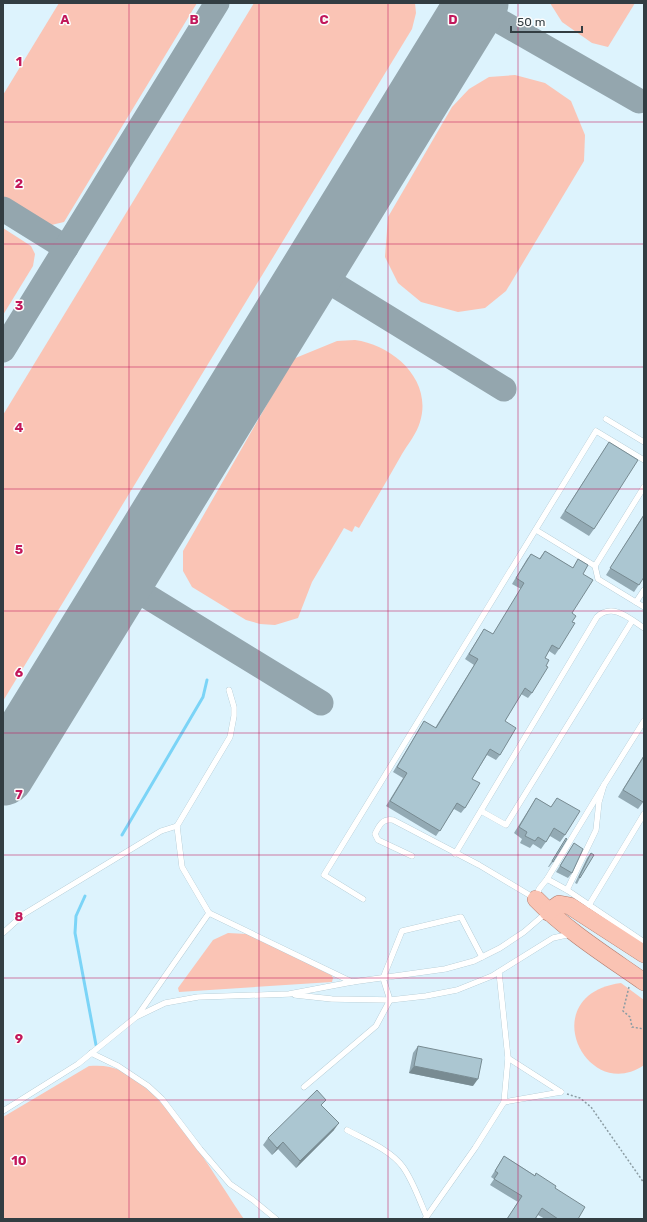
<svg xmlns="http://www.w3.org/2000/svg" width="647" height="1222" font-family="Rubik,sans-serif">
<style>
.green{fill:#fac4b5}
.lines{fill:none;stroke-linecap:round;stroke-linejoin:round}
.stream{stroke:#7bd4f7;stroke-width:3}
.taxiway{stroke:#94a6ae;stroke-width:25}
.runway{stroke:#94a6ae;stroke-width:63}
.service-casing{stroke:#a2bec9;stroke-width:6}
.primary-casing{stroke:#b27a6b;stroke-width:18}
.path{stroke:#8b9ca3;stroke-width:1.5;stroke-dasharray:2 2;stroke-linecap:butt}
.service{stroke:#fff;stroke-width:5.5}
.primary{stroke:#fac3b3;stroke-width:17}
.wall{fill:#93aab4}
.shaded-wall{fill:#788b92}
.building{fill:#abc6d1;stroke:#788b92}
.grid{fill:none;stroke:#c2185b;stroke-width:1;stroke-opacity:0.55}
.grid-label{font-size:13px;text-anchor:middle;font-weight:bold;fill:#c2185b;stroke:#fcfcfc;stroke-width:3;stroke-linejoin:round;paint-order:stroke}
</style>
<rect width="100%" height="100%" fill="#ddf3fd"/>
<!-- green -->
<g class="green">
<path d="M59,3H197L64,222L47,226L3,203V95Z"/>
<path d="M254,3H415L416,13L412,29L3,701V415Z"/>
<path d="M550,3H635L608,47L592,43L562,22Z"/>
<path d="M515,75L545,83L571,101L585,135L584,161L506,291L485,308L458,312L421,302L398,283L385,257L388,217L452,107L469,89L489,77Z"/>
<path d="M3,228L31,246L35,254L33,266L3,315Z"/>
<path d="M355,340C393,345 433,380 420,422C417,433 408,444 402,454C388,479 373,504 359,528L355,526L352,532L344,528L312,582L298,618L275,625L260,624L246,620L192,587L183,571V551L293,359L337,341Z"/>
<path d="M228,933L247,934L331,974L333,978L332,982L179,992L178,988L213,940Z"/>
<path d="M621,983L644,1000V1065C586,1105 533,995 621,983Z"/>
<path d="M89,1066C101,1065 112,1066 122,1071C169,1095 214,1175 244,1219H3V1117Z"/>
</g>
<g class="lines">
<!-- stream -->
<g class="stream">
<path d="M122,835L203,697L207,680"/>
<path d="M85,896L76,916L75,933L96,1045"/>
</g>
<!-- taxiway -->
<g class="taxiway">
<path d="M468,3L639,101"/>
<path d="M3,209L66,248"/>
<path d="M312,271L504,389"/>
<path d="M3,350L217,3"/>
<path d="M122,581L321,703"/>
</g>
<!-- runway -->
<path class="runway" d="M3,774L477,3"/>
<defs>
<g id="service">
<path d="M606,419L644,442"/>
<path d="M536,530L595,566L644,487"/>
<path d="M595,566L598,579L644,607"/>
<path d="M636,602L644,590"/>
<path d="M229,690L234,707V716L230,737L177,826L182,867L209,913L352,982"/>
<path d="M481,811L506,825L632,621"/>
<path d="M455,854L597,617C613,602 630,619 644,628"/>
<path d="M412,856L378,840L375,834C379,826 382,818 393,820L479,865L536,899L539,889L547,879L604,785"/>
<path d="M547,879L567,890L644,942"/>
<path d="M567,890L596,830L599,802L604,785L644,721"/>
<path d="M363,899L324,875L596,431L644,460"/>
<path d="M589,905L644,814"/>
<path d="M3,933L24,914L161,831L177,826"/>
<path d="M295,995L332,999L390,1000L426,996L457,990L492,976L553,938L571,934"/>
<path d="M138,1015L209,913"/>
<path d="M91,1053L118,1066L148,1086L162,1099L200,1149L230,1184L253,1200L276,1219"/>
<path d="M508,1058L561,1092"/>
<path d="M304,1087L376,1026L390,1000L383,978L402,931L461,917L482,957"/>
<path d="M504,1102L561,1092"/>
<path d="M3,1111L78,1064L136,1017L165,1003L198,997L289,994L352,982L445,969L474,961L500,948L524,932L546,913"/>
<path d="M347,1130C365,1140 391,1150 403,1167C413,1181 419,1199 426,1215"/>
<path d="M425,1219L475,1148L504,1102L508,1058L499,972"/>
</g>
<g id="primary">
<path d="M536,899C567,931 607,956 644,982"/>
<path d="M548,912L559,904L570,906L644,954"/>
</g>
</defs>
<!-- service casing -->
<use href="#service" class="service-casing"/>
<!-- primary casing -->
<use href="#primary" class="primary-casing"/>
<!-- path -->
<g class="path">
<path d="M629,987L623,1011L630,1017L632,1027L644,1029"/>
<path d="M567,1094L580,1098L591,1107L644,1183"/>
</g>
<!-- service -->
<use href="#service" class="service"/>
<!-- primary -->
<use href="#primary" class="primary"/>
</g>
<!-- wall -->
<g class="wall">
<path d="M609,442L594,529L589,536L560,518Z"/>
<path d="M644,514V577L634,592L606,575Z"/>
<path d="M545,551L573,568L578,559L583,574L572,613V622L559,649L555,655L549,651L545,658L546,666L532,693L528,698L521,694L505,721L500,755L496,760L487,755L472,779L465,808L461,813L454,809L436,836L386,806L403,778L393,772L424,721L435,728L474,665L465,659L481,634L484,629L493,634L521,589L512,584L527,559L531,554L539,559Z"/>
<path d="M644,755V801L638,809L618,797Z"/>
<path d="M536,798L551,807L557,798L565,835L560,842L550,836L541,849L533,844L530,848L520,843L522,839L514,833Z"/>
<path d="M566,838L553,862L549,867H548Z"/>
<path d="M574,843L572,873L568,878L556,872Z"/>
<path d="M591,853L580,878L577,884L575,883L587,858Z"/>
<path d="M418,1046L473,1086L409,1073L413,1053Z"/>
<path d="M322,1106L334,1130L296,1168L278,1149L272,1155L263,1145L268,1138Z"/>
<path d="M504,1156L555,1188L578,1219H545L538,1215L535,1219H507L518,1202L490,1185L494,1179L491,1177Z"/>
</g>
<!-- shaded-wall -->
<g class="shaded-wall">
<path d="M414,1066L478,1079L473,1086L409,1073Z"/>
<path d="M339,1123L334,1130L296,1168L300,1161Z"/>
<path d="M283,1142L278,1149L272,1155L277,1148Z"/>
</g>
<!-- building -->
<g class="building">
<path d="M609,442L638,460L594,529L565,511Z"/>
<path d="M644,515V577L639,585L610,568Z"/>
<path d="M545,551L573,568L578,559L588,565L583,574L593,580L572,613L576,616L572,622L575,623L559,649L552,645L545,658L549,660L546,666L548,667L532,693L525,688L505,721L516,728L500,755L490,749L472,779L480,783L465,808L457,803L440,831L390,801L407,773L397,767L424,721L436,728L478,659L469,654L484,629L493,634L524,583L516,578L531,554L540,559Z"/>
<path d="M644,756V801L643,802L623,790Z"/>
<path d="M536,798L551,807L557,798L580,811L565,835L554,828L546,842L538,837L535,841L525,836L527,832L519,827Z"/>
<path d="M566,838L567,839L553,862L552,861Z"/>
<path d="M574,843L583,849L572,873L560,866Z"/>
<path d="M591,853L594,855L580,878L579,877Z"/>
<path d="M418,1046L482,1059L478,1079L414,1066Z"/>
<path d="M317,1090L326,1100L321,1105L339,1123L300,1161L283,1142L277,1148L268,1138Z"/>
<path d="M504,1156L535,1176L536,1173L556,1186L555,1188L585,1207L578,1219H558L542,1208L535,1219H507L522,1196L494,1179L498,1173L495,1171Z"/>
</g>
<!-- grid -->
<path class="grid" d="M129,3V1219M259,3V1219M388,3V1219M518,3V1219M3,122H644M3,244H644M3,367H644M3,489H644M3,611H644M3,733H644M3,855H644M3,978H644M3,1100H644"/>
<g class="grid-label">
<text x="65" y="24">A</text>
<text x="194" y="24">B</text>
<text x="324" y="24">C</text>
<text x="453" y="24">D</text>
<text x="19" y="66">1</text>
<text x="19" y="188">2</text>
<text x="19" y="310">3</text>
<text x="19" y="432">4</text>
<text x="19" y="554">5</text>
<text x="19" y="677">6</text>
<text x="19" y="799">7</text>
<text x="19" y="921">8</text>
<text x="19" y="1043">9</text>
<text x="19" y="1165">10</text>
</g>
<!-- border -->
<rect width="647" height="1222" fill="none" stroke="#323d42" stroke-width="8"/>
<!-- scale -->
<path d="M511 26v6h71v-6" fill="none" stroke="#323d42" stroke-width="2"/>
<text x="517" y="26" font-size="12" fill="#323d42" stroke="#fcfcfc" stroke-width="3" paint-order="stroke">50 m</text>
</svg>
